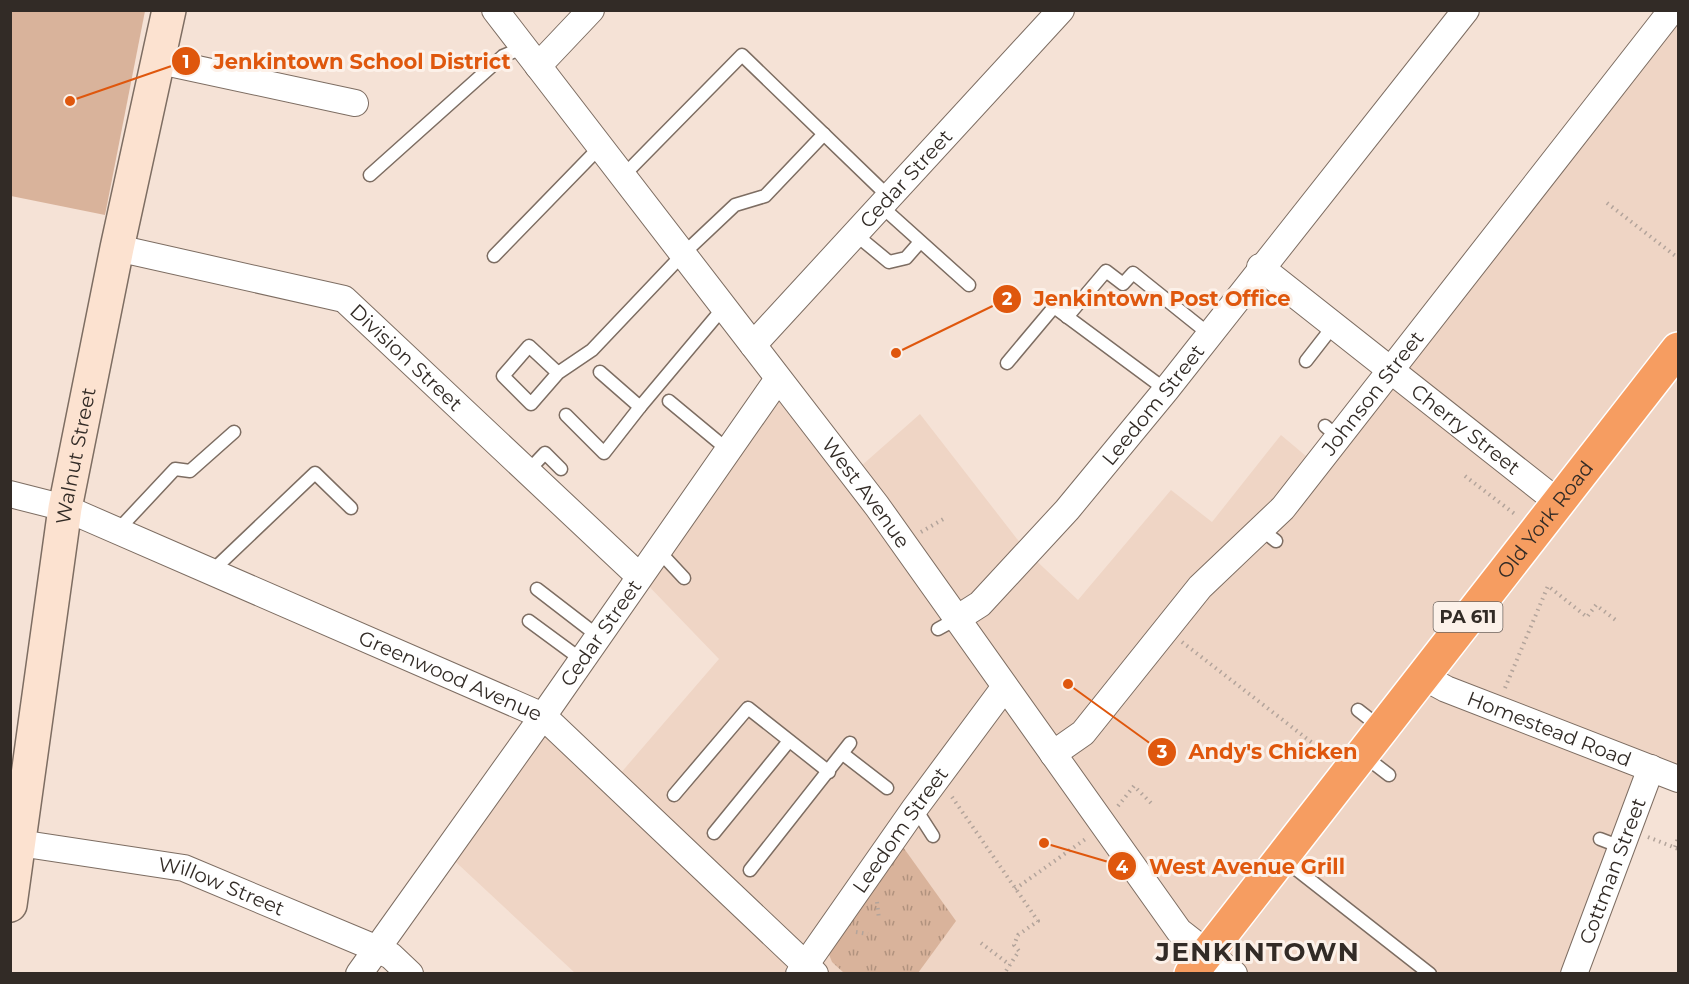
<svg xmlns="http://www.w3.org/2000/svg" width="1689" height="984" font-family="Montserrat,sans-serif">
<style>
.built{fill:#efd5c5}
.green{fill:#d9b39b}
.park{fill:url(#park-tufts)}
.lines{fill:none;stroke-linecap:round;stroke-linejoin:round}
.lane-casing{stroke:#7d6d62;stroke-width:15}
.street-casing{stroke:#7d6d62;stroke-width:28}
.secondary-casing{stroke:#7d6d62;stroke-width:36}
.highway-casing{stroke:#fff;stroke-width:36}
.path{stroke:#b3a49b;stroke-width:4;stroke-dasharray:1.5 4.5;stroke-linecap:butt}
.lane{stroke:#fff;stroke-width:12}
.street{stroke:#fff;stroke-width:26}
.secondary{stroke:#fce2d0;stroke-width:33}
.highway{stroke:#f69d61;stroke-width:33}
.labels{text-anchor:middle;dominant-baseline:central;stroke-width:6;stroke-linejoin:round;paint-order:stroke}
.shield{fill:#fcf1e9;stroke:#6f6660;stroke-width:1.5}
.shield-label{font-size:18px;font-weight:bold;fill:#322b26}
.street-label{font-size:20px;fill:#322b26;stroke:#fcf1e9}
.district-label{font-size:26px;font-weight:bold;letter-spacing:1.5px;fill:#322b26;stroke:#fcf1e9}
.leader{fill:none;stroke:#df570d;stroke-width:2}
.callout-dot{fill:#df570d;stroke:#fcf1e9;stroke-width:2}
.mark-label{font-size:18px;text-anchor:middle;font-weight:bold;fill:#fff}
.callout-label{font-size:21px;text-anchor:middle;font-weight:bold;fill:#df570d;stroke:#fcf1e9;stroke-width:6;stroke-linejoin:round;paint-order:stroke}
</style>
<defs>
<pattern id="park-tufts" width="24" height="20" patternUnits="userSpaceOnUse" patternTransform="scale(1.5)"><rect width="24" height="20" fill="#d9b39b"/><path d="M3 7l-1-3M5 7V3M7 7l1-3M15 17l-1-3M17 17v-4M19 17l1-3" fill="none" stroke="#b1927e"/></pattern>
</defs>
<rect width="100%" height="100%" fill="#f5e2d6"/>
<!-- built -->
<path class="built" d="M1678,11V779L1651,768L1574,973H575L445,852L543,716L613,782L719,659L639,576L778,379L852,474L920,414L1028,553L1078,600L1171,490L1212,522L1281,435L1313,462Z"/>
<!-- green -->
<path class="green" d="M10,11H145L105,215L11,196Z"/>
<!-- park -->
<path class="park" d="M903,847L956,921L918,973H844L832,962L828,952Z"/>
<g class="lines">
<defs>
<g id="lane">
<path d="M370,175L503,56L522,48"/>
<path d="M623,176L742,55L889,197"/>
<path d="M881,206L969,285"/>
<path d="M855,234L889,262L906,258L920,242"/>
<path d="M494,256L600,147"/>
<path d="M1067,317L1106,271L1123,284L1133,273L1209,334"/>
<path d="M1306,361L1334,325"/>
<path d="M1007,363L1054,307L1166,390"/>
<path d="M600,372L640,407L724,307"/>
<path d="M558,373L529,346L503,376L531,404L558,373L592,350L683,254L735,205L765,196L824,134"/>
<path d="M669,401L728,450"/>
<path d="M566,415L604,453L640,407"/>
<path d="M1325,426L1338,437"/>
<path d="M528,471L545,453L561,469"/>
<path d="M1262,530L1276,541"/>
<path d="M117,531L175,469L190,471L234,432"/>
<path d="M657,549L684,578"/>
<path d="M211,572L315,473L351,508"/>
<path d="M537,589L598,636"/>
<path d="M529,621L582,660"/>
<path d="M938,629L958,618"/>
<path d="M1358,710L1381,728"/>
<path d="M843,754L887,788"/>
<path d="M1363,755L1389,775"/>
<path d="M674,795L748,708L829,772"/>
<path d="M915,808L933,836"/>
<path d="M714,833L789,741"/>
<path d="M1600,839L1621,847"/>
<path d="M1282,858L1430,974"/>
<path d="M750,870L850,743"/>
</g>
<g id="street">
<path id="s1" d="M495,10L877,506L1179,931L1234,974"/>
<path d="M160,61L355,103"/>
<path d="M538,66L591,10"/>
<path id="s2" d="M117,248L344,299L639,576"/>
<path id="s3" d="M1260,267L1559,503"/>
<path id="s4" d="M753,345L1061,10"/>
<path id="s5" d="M10,494L65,508L543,716L815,974"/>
<path id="s6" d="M958,618L980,604L1067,510L1166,390L1466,10"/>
<path id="s7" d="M1422,676L1446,689L1678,779"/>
<path id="s8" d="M1053,754L1083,733L1200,587L1283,508L1672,10"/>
<path id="s9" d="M19,843L184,868L375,948L391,956L410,974"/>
<path id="s10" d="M359,974L543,716L778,379"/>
<path id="s11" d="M799,974L915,808L1004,688"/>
<path id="s12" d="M1574,974L1651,768"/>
</g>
<g id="secondary">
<path id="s13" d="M10,905L65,508L117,248L169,10"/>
</g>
<g id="highway">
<path id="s14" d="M1191,974L1678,349"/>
</g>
</defs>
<!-- lane casing -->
<use href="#lane" class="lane-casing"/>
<!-- street casing -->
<use href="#street" class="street-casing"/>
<!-- secondary casing -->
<use href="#secondary" class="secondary-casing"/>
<!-- highway casing -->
<use href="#highway" class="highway-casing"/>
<!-- path -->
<g class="path">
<path d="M1607,203L1678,258"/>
<path d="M1465,476L1516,515"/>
<path d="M921,532L945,518"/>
<path d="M1182,642L1328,755"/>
<path d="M1505,688L1548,586L1587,617L1596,605L1617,621"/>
<path d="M952,797L1038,921L1018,935L1014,945L1019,951L1004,974"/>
<path d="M1118,806L1134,786L1154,806"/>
<path d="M1648,837L1678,849"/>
<path d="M1675,847L1678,838"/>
<path d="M1015,889L1087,838"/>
<path d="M877,902L879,919"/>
<path d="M856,932L868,934"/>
<path d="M981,943L1010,965"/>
</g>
<!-- lane -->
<use href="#lane" class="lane"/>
<!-- street -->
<use href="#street" class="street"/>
<!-- secondary -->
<use href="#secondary" class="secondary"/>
<!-- highway -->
<use href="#highway" class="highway"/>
</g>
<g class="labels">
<!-- shield labels -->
<rect class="shield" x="1433.5" y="602" width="69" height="30" rx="4.5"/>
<g class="shield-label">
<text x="1468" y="617">PA 611</text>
</g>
<!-- street labels -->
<g class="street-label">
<text stroke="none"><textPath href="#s4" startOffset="226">Cedar Street</textPath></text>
<text stroke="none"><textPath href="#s2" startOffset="318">Division Street</textPath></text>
<text stroke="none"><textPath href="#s8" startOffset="484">Johnson Street</textPath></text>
<text stroke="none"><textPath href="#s6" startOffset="290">Leedom Street</textPath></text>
<text stroke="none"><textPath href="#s3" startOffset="262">Cherry Street</textPath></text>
<text stroke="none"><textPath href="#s13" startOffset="454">Walnut Street</textPath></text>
<text stroke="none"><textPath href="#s1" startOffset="609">West Avenue</textPath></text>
<text stroke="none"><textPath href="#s14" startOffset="576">Old York Road</textPath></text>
<text stroke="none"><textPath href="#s10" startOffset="418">Cedar Street</textPath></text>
<text stroke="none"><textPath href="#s5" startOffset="477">Greenwood Avenue</textPath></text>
<text stroke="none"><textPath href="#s7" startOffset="138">Homestead Road</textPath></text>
<text stroke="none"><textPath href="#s11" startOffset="176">Leedom Street</textPath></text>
<text stroke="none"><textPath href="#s12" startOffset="110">Cottman Street</textPath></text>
<text stroke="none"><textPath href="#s9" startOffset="208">Willow Street</textPath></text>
</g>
<!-- district labels -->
<g class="district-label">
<text x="1258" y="952">JENKINTOWN</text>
</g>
</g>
<!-- callouts -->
<path class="leader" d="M70 101L186 61M896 353L1007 299M1068 684L1162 752M1044 843L1122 866"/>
<g class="callout-dot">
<circle cx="70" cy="101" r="6"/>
<circle cx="896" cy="353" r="6"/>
<circle cx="1068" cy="684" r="6"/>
<circle cx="1044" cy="843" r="6"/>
<circle cx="186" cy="61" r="15"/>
<circle cx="1007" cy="299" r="15"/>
<circle cx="1162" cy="752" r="15"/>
<circle cx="1122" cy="866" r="15"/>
</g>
<g class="mark-label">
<text x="186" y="68">1</text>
<text x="1007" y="305">2</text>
<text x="1162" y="758">3</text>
<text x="1122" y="873">4</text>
</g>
<g class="callout-label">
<text x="362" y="69">Jenkintown School District</text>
<text x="1162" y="306">Jenkintown Post Office</text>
<text x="1273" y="759">Andy's Chicken</text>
<text x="1247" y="874">West Avenue Grill</text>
</g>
<!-- border -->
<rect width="1689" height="984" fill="none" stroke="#322b26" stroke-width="24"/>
</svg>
